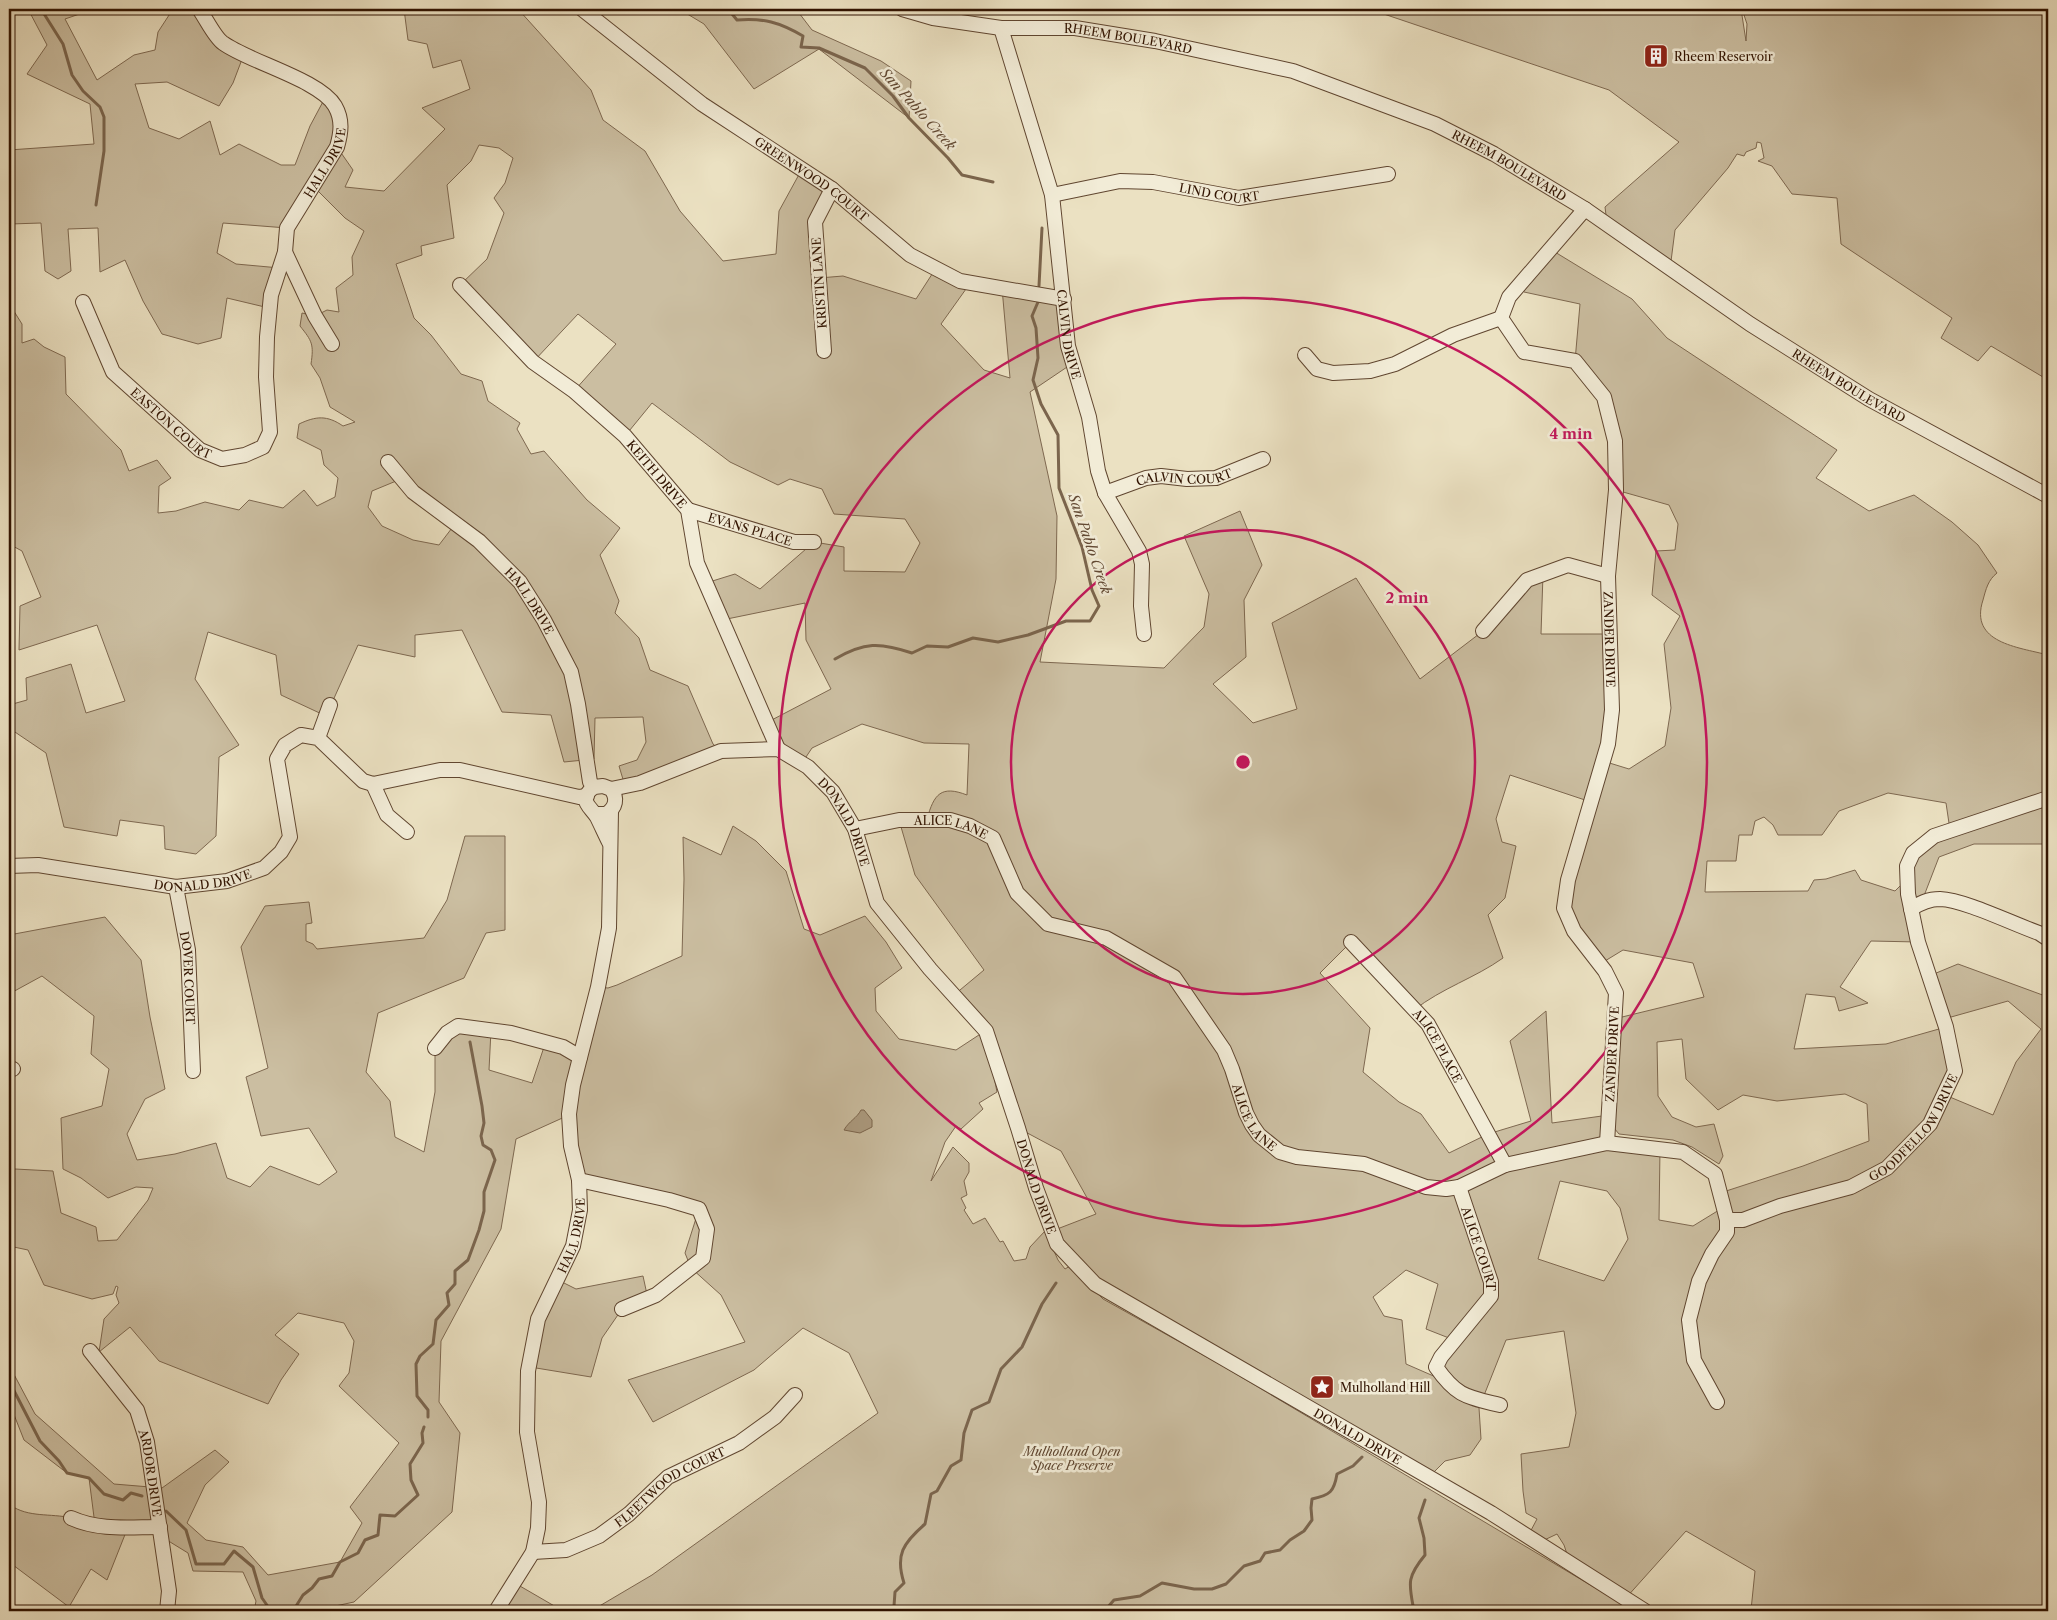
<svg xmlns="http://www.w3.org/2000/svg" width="2057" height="1620" font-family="'Libre Caslon Text',serif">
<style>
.green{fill:#cbbea1;stroke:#7e6850;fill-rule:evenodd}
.water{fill:#ac9b80;stroke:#7b654d}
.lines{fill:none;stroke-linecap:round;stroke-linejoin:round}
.stream{stroke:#7b654d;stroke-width:3}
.minor-casing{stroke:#604630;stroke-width:16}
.minor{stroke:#f2ecd7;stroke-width:14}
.ring{fill:none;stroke:#c2185b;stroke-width:2.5}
.labels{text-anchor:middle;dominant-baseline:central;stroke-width:5;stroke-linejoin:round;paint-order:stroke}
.street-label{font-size:12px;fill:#311300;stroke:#f2ecd7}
.poi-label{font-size:12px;fill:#311300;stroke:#f2ecd7;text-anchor:start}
.park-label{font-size:12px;font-style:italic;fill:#5f4630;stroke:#f2ecd7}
.water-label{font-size:14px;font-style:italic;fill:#624933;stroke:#f2ecd7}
.centre{fill:#c2185b;stroke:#f2ecd7;stroke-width:2.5}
.ring-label{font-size:15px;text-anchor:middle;font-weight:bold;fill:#c2185b;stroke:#f2ecd7;stroke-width:5;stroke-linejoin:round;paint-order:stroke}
</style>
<rect width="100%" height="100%" fill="#ebe1c2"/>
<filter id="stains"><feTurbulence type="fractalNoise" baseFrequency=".004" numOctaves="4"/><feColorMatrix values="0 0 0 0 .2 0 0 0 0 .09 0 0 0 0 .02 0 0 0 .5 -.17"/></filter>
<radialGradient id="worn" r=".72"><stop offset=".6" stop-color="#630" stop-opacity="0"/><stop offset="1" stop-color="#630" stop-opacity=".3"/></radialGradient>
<!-- green -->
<g class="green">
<path d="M28,9H94L65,19L97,80L134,55L155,50L158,32L173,9H199L221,43L244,54L233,83L219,106L167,82L135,84L149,128L179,139L210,121L220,155L239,144L281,165H295L310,126L326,96L335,106L337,147L353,170L345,187L384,191L445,129L422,108L470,89L461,60L433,68L427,44L408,40L404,9H518L591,90L603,120L645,151L680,211L723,261L776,254L779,211L802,169L832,189L815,222L819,278L843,276L916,299L936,268L971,282L941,324L984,370L1010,378L1002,288L1064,299L1073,363L1030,392L1057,516L1056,579L1040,662L1164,668L1204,627L1209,594L1184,536L1240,511L1262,565L1244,600L1246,657L1213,684L1253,723L1297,709L1272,623L1356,578L1420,679L1483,631L1543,574L1541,634H1610L1603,761L1629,769L1665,746L1671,708L1664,644L1680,616L1652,595L1656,551L1675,550L1678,524L1669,505L1616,490L1604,397L1575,361L1580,304L1524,292L1518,286L1550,249L1632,299L1667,338L1837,450L1816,478L1869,511L1914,495L1952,522L1978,545L1997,573C1988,580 1986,589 1983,600C1969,643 2018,647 2048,655V844H1974L1939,857L1922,901L1911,909L1918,942L1871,941L1840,987L1868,1003L1839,1011L1835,997L1806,994L1794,1049L1886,1044L1946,1027L1955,1071L1945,1095L1993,1115L2016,1062L2041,1029L2008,1001L1944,1019L1929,976L1958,964L2048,997V1611H1754L1751,1610L1755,1571L1686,1531L1625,1599L1570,1563L1564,1545L1557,1534L1538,1543L1528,1536L1537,1519L1526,1513L1523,1491L1521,1454L1569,1447L1576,1413L1564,1331L1506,1340L1479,1408L1481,1439L1470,1455L1445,1461L1429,1477L1095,1284L1052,1231L1096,1214L1061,1151L1018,1128L986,1036L997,1092L979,1103L983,1109L961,1129L956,1126L945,1142L931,1181L953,1147L969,1163V1172L964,1181L967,1195L961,1198L966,1208L964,1210L973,1224L985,1218L1000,1242L1003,1241L1014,1261L1026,1259L1030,1247L1045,1231L1058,1260L1065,1269L1070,1266L1103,1299L1221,1365L1634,1611H591L652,1575L878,1413L849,1353L803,1328L754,1370L653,1422L628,1380L745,1342L721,1295L691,1268L685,1253L699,1209L579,1180L569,1115L516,1139L501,1229L441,1341L439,1402L460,1433L452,1512L354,1602L326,1608L325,1611H254L256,1601L243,1572L193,1571L188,1553L162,1537L128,1527L107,1580L91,1569L69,1607L9,1562L10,1505C29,1518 50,1513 72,1518C80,1520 87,1523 95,1525L89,1478L67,1473L24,1440L9,1402V1365L35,1414L114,1484L162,1488L215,1450L229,1462L205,1485L187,1523L206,1540L243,1547L268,1575L340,1562L362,1523L350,1507L399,1443L339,1386L349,1373L354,1341L344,1323L298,1313L275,1335L299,1354L281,1380L268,1404L159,1361L130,1327L99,1352L104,1319L119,1303L116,1295L118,1287L116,1286L113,1294L92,1299L44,1285L28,1250L9,1246V1165L15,1169L53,1171L61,1213L96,1227L98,1241L117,1240L148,1200L153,1188L136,1187L108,1198L81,1178L63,1169L61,1118L102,1106L109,1069L91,1054L94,1016L42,976L9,994V935L105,917L141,960L150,1017L165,1089L145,1099L127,1134L137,1160L175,1154L216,1143L227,1178L250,1187L270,1166L319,1185L337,1172L309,1128L261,1136L246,1077L268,1068L241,947L265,906L309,902L312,923L306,924V941L313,944L317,949L424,938L447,900L465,836H505V930L486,933L464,978L378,1013L366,1072L390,1101L395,1137L424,1152L435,1092V1048L447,1033L491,1030L489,1070L532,1083L545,1044L580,1057L598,987L608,988L617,985L682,956L684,879L683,837L721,855L733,826L756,841L786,871L804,929L820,935L865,916L886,942L902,968L875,988L876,1011L899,1039L956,1050L985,1031L954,995L984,970L915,875L899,820L927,819C934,794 941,785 967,795L969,744L924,743L862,724L812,748L802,763L778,749L766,723L831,689L806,640L805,603L722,620L706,583L735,574L760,589L814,542L844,547V571L905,572L920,543L905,519L834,514L822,489L790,479L778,485L730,462L652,403L625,436L574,391L616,344L578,314L533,362L460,285L487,259L504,213L494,198L505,183L513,158L499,148L479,145L471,161L447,185L454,238L421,246L422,255L396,264L414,318L431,335L461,374L482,381L488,401L520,423L517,429L531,454L544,451L587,500L620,528L600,555L619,601L615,613L639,638L650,670L688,686L713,744L721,751L625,786L619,766L637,760L646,742L643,717L595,718L594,759L564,762L551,715L502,712L462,630L415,635V657L358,645L326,716L281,695L276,655L208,632L195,679L239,745L219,757L216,836L196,854L165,849L164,826L120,820L117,836L64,827L46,753L9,728V705L27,700L26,678L71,664L86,713L125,701L97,625L19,650L20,606L41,597L22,551L9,544V298L10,305L22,324V343L34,339L44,347L65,357L66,394L121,450L129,471L157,460L171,478L159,486L158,513L176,511L205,502L239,510L249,500L283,508L304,490L317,506L335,497L338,478L324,465L321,450L297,438L299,424C316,416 327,415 343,426L355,422L330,407L320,378L311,364C314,344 312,341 300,326L302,313L315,316L327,310L339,312L336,288L353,275L352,257L364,231L345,218L314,187L287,228L223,223L217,253L236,264L280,268L269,308L227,298L221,338L198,344L162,334L143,301L125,260L100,272L98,228L68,229L71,271L58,279L45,271L41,223L10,224L11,264L9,271V150L94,144L90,104L27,74L47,45ZM401,479L455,524L439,545L413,540L382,526L368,507L372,491ZM1510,775L1591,802L1564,908L1600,964L1623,950L1693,963L1704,997L1618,1018L1614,1128L1619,1134L1673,1140L1692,1147L1719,1164L1723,1156L1714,1124L1696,1127L1672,1117L1658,1096L1657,1042L1682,1039L1686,1079L1718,1110L1743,1095L1777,1101L1845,1094L1867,1104L1869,1141L1803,1166L1720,1193L1724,1207L1693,1226L1659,1220L1660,1149L1607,1142L1609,1115L1552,1123L1546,1011L1510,1041L1531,1121L1488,1134L1449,1153L1421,1114L1399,1102L1363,1072L1370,1028L1320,973L1351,942L1414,1010C1442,988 1475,978 1503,958L1488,915L1505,898L1516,846L1502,842L1496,819ZM1888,793L1946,803L1950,830L1907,866L1906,880L1895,891L1861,880L1855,870L1826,879L1814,880L1808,891L1705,892L1707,861H1736L1739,835H1752L1755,821L1764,817L1773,825L1778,835H1822L1839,811ZM1560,1181L1607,1191L1620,1208L1628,1239L1604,1281L1538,1259ZM1406,1270L1438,1284L1426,1329L1454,1340L1436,1367L1445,1381L1406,1364L1402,1320L1384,1316L1373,1297Z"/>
<path d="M679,9H796L812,30L881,61L911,81L909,118L819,49L754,89L704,24Z"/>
<path d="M1369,9H1741L1746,41L1747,24L1742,9H2048V380L1991,346L1978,361L1941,338L1952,318L1841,244L1837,198L1792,194L1772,166L1758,161L1764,158L1761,143L1757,142L1756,148L1746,152L1744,156L1737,154L1728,168L1675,230L1670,269L1607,223L1605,207L1679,142L1609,90Z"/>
<path d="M643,1276L648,1299L622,1309L602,1338L591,1377L530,1367L556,1279L576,1289Z"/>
<path d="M513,1582L563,1611H496Z"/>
</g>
<!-- water -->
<path class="water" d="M861,1110H864L872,1120V1127L860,1133L844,1130C849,1121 857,1118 861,1110Z"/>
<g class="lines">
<!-- stream -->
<g class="stream">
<path d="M41,9L63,44L72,75L83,91L100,107L104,117V151L96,205"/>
<path d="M728,9L737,20C764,18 779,22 803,36L801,47L819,48L865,68L893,96L909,118L948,158L962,175L993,182"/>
<path d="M1039,286L1042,228"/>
<path d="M835,659C864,642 880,642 912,653L927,646L948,647L973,638L998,642L1028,635L1066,621H1090L1099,606L1092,590L1082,547L1059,488L1058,435L1041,404L1033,380L1038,358L1036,328L1032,316L1038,302"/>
<path d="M9,1381L40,1441L59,1461L67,1473L89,1478L104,1494L123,1500L131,1493L142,1496"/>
<path d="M428,1417V1410L417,1396L416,1364L420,1356L433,1344L436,1320L449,1305L447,1293L455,1284V1271L468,1260L479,1230L484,1211V1192L495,1160L491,1150L483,1145L481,1136L484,1123L482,1106L470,1042"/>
<path d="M166,1511L186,1530L196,1564H224L234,1551L253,1567L262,1598L271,1611"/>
<path d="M293,1611L303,1595L312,1588L319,1579L332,1576L340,1562L358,1553L365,1540L378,1535L380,1515L395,1516L418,1495L411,1480L410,1464L423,1443L422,1433L424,1427"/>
<path d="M896,1611L894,1606L895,1592L904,1583C895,1555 903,1543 925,1524L931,1494L937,1491L951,1466L961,1460L964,1433L972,1410L989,1402L1001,1369L1022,1347L1042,1304L1056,1283"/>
<path d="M1102,1611L1107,1608L1114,1600L1140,1596L1162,1583L1194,1589H1212L1226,1584L1244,1566L1260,1561L1265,1553L1280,1550L1290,1540L1304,1531L1312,1520L1311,1508L1312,1499C1330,1495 1334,1492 1337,1474L1353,1466L1362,1457"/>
<path d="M1414,1611C1409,1584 1406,1578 1425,1555L1424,1538L1419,1518L1425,1500"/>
</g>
<defs>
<g id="minor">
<path id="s1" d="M582,9L702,104L832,189L910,255L960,281L1064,299"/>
<path id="s2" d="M902,9L933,18L1001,28H1075L1155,41L1293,71L1435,124L1494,154L1585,209L1750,324L1869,399L2048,496"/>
<path id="s3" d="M1001,28L1052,195L1068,346L1089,417L1098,471L1105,493L1139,551L1142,564L1141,606L1144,634"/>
<path id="s4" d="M1052,195L1120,181L1153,182L1239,198L1388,174"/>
<path id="s5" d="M1585,209L1509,297L1501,318L1524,352L1575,361L1604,397L1615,441L1616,490L1608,576L1612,710L1608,744L1568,880L1564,908L1574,931L1605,971L1616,993L1607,1143"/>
<path d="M285,252L315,316L332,344"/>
<path id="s6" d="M460,285L533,362L574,391L625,436L688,510L697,563L778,749"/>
<path id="s7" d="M83,302L113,372L200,450L222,459L245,455L263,447L270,432L266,377L267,337L271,295L285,252L287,228L337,147C341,133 343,120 335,106C320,80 249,62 223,43C215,38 205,17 199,9"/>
<path d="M824,351L815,222L832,189"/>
<path d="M1305,355L1317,369L1333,373L1370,371L1395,364L1453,335L1501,318"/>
<path id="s8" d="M388,462L413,492L479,541L520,582L544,620L571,672L578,704L590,782L594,787"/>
<path id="s9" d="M1105,493L1146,478L1161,476L1187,479L1216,478L1263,459"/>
<path id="s10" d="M688,510L794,542H814"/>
<path d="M1483,631L1527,580L1568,565L1608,576"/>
<path d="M318,738L330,705"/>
<path d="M373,784L387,815L407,832"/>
<path id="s11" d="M611,789L640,783L721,751L778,749L808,767L833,792L855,829L877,903L930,969L986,1031L1018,1128L1036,1188L1057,1244L1095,1284L1491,1513L1645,1611"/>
<path d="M595,814H606C616,808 618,798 611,789L603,786L594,787C577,800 590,806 597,817C601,825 605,834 609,842"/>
<path id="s12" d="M855,829L899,820H950L970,826L993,838L1017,893L1048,924L1106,938L1174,977L1224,1050L1232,1069L1246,1113L1252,1125L1259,1135L1280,1152L1297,1157L1364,1164L1426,1187L1446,1189L1459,1187L1505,1165L1607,1143L1683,1152L1715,1174L1727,1220V1232L1712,1254L1699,1281L1689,1320L1694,1360L1717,1402"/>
<path id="s13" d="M9,866L38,865L176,887L227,881L264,868L281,852L290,837L277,759L285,745L301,735L318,738L363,781L373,784L440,770H460L579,797L587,796"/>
<path id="s14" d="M176,887L188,950L193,1071"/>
<path d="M1911,909C1920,903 1928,899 1940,899C1965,900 2013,924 2039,933L2048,939"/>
<path id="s15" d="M1351,942L1428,1024L1505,1165"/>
<path d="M435,1048L447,1033L458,1026L511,1033L563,1047L580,1057"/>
<path d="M9,1070L13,1069"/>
<path d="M579,1180L669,1200L699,1209L707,1229L703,1258L656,1295L622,1309"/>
<path id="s16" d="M1459,1187L1491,1282V1296L1441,1357L1436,1367C1457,1397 1467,1397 1500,1405"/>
<path id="s17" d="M1727,1220H1743L1780,1206L1851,1187L1887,1168L1930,1124L1955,1071L1946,1027L1918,942L1908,894L1907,866L1913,853L1934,836L2048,798"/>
<path id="s18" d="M90,1351L137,1410L147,1442L169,1591L167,1611"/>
<path d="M71,1518C100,1531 129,1527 160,1527"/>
<path id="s19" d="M533,1552L566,1550L599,1536L629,1514L668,1477L739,1443L775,1417L795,1395"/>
<path id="s20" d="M496,1611L533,1552L538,1528L539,1502L527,1432L528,1371L538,1319L573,1246L580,1210L579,1180L571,1146L569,1114L573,1085L598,987L609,928L611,811"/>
</g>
</defs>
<!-- minor casing -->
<use href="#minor" class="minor-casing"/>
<!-- minor -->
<use href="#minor" class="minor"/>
</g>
<!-- distance rings -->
<g class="ring">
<circle cx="1243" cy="762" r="232"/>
<circle cx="1243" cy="762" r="464"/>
</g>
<!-- icons -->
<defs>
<symbol id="building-square" viewBox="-11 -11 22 22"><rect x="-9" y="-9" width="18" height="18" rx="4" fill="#8f2418" stroke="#f2ecd7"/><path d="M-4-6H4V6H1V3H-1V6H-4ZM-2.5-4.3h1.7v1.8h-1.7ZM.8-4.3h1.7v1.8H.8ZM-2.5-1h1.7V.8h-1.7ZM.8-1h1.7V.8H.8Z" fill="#fff"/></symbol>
<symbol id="sight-square" viewBox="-11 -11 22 22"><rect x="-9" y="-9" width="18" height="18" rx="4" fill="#8f2418" stroke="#f2ecd7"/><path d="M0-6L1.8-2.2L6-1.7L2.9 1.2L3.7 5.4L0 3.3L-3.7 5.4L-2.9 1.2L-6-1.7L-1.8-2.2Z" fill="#fff"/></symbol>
</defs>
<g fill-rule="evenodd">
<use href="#building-square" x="1642" y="42" width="28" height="28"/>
<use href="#sight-square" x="1308" y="1373" width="28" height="28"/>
</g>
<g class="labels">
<!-- street labels -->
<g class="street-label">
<text stroke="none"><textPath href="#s2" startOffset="229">RHEEM BOULEVARD</textPath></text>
<text stroke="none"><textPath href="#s7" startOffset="559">HALL DRIVE</textPath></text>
<text stroke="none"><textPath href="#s2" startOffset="634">RHEEM BOULEVARD</textPath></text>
<text stroke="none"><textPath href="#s1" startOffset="286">GREENWOOD COURT</textPath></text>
<text stroke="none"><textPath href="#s4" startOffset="170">LIND COURT</textPath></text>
<text transform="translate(819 283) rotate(-94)">KRISTIN LANE</text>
<text stroke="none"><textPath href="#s3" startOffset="315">CALVIN DRIVE</textPath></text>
<text stroke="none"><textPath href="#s2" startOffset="1039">RHEEM BOULEVARD</textPath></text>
<text stroke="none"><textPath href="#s7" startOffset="154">EASTON COURT</textPath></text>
<text stroke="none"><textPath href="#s6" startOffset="274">KEITH DRIVE</textPath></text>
<text stroke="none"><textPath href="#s9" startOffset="82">CALVIN COURT</textPath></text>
<text stroke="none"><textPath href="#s10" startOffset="65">EVANS PLACE</textPath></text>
<text stroke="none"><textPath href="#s8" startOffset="200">HALL DRIVE</textPath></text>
<text stroke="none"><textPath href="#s5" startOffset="522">ZANDER DRIVE</textPath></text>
<text stroke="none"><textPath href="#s11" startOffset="276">DONALD DRIVE</textPath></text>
<text stroke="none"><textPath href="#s12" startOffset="98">ALICE LANE</textPath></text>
<text stroke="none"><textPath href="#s13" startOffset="196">DONALD DRIVE</textPath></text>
<text stroke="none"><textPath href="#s14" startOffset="92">DOVER COURT</textPath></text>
<text stroke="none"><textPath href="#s15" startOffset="136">ALICE PLACE</textPath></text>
<text transform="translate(1612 1054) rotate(-87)">ZANDER DRIVE</text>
<text stroke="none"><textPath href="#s12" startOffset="548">ALICE LANE</textPath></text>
<text stroke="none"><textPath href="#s17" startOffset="218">GOODFELLOW DRIVE</textPath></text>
<text stroke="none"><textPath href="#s11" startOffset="696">DONALD DRIVE</textPath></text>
<text stroke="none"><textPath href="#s20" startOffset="396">HALL DRIVE</textPath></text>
<text stroke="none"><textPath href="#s16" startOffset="65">ALICE COURT</textPath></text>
<text stroke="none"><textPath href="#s11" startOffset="1116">DONALD DRIVE</textPath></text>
<text stroke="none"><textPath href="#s18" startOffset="140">ARDOR DRIVE</textPath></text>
<text stroke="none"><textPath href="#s19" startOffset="156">FLEETWOOD COURT</textPath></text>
</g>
<!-- poi labels -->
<g class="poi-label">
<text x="1674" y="56">Rheem Reservoir</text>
<text x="1340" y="1387">Mulholland Hill</text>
</g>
<!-- park labels -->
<g class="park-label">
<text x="1072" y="1451">Mulholland Open<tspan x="1072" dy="14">Space Preserve</tspan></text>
</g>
<!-- water labels -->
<g class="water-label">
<text transform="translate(918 109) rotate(48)">San Pablo Creek</text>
<text transform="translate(1090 544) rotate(71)">San Pablo Creek</text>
</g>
</g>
<circle cx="1243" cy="762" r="8" class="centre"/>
<g class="ring-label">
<text x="1571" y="439">4 min</text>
<text x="1407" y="603">2 min</text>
</g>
<!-- margin -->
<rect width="2057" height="1620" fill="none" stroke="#ebe1c2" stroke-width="30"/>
<rect x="10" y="10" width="2037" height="1600" fill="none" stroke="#311300" stroke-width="2.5"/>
<rect x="15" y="15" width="2027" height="1590" fill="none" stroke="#311300"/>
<rect width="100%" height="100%" filter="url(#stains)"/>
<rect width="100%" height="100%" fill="url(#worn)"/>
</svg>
